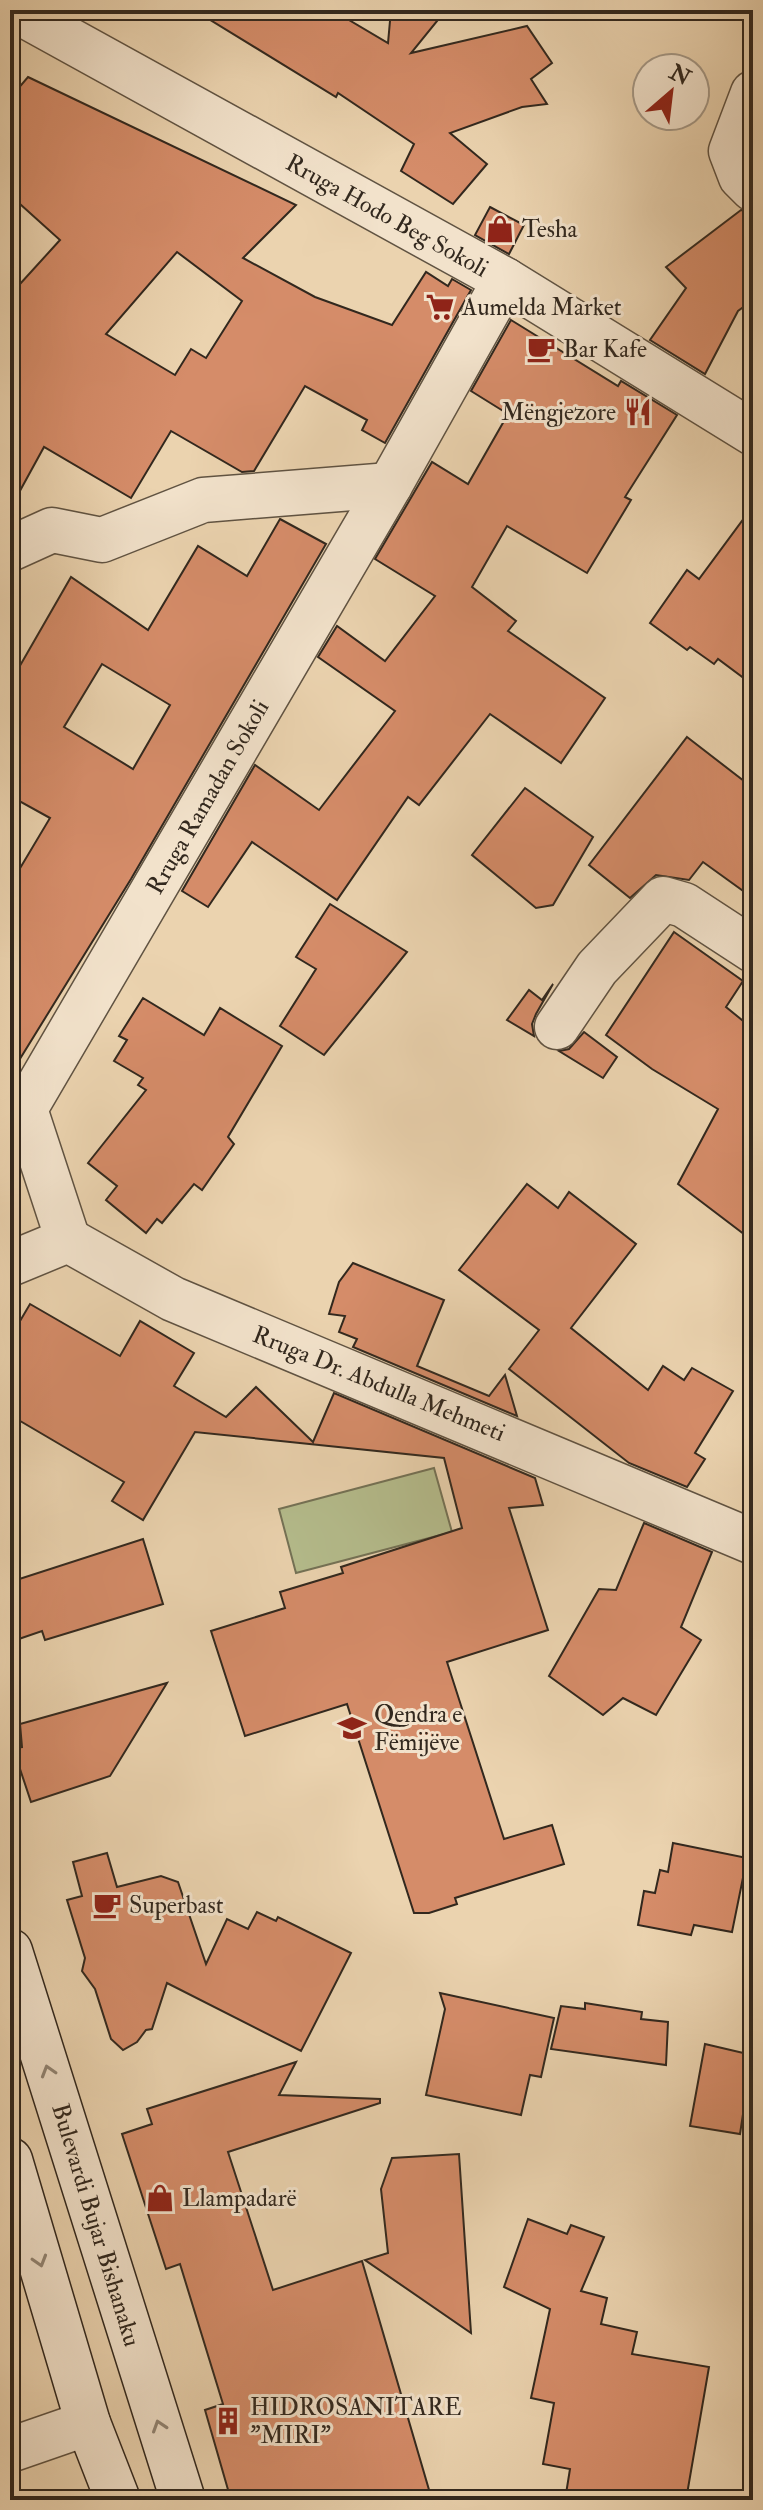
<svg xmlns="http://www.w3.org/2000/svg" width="763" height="2510" font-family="'IM FELL Double Pica',serif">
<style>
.pitch{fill:#b5bd8d;stroke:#747256;stroke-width:2}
.building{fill:#d58c69;stroke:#32281e;stroke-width:2;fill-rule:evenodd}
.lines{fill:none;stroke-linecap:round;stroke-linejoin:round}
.minor-casing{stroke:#605342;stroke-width:47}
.secondary-casing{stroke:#32281e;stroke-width:47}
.minor{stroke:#f2e2cb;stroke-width:44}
.secondary{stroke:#f2e2cb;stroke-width:44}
.oneway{stroke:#928574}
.labels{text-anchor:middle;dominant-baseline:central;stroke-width:6;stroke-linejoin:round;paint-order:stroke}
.street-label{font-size:24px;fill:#32281e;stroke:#f2e2cb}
.poi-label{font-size:24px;fill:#32281e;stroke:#f2e2cb;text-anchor:start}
</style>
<rect width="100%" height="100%" fill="#ebd3af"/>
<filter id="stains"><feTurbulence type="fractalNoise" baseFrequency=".0025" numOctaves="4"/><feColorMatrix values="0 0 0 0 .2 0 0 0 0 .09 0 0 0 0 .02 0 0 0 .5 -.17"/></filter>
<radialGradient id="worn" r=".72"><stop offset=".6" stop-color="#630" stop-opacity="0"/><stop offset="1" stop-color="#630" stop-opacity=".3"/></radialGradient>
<!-- pitch -->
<path class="pitch" d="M434,1468L452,1532L296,1573L279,1509Z"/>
<!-- building -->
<g class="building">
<path d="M194,10H332L388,43L391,10H446L411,53L527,26L552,63L531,79L547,104L522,107L450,133L487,164L453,204L401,171L414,144L338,93L336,97Z"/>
<path d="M28,77L296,205L243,258L315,297L392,325L426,272L448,286L452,279L471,290L385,443L362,430L367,420L305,386L254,471L242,472L171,431L131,498L44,447L10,509V295L60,240L10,195V98ZM177,252L242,301L206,358L191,349L175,375L106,334Z"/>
<path d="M490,207L524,225L509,254L475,235Z"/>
<path d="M741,210L753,213V300L738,311L705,374L650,340L686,288L666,267Z"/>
<path d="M511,320L618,386L621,381L677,415L625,497L631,500L587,573L507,526L472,587L516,621L508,631L605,698L561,763L490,714L419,805L408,797L337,900L252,842L208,907L182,891L255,765L319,810L395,711L318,657L337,626L385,661L435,596L375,559L432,462L468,484L508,414L471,391Z"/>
<path d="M753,506V685L718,659L714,664L690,647L687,650L650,623L687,570L699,579Z"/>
<path d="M280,519L326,544L131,879L10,1075V885L50,818L10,796V683L71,577L148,630L198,546L247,576ZM102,664L170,705L133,769L64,727Z"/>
<path d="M687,737L753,788V898L703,862L689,880L656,875L630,898L589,865Z"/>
<path d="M525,788L593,837L553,905L536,908L472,855Z"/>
<path d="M330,904L407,952L324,1055L280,1026L316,969L296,957Z"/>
<path d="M674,932L743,981L726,1007L753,1029V1241L678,1184L718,1109L652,1069L606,1035Z"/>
<path d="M553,984L536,1014L532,1024L534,1036L507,1020L529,990L542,1000Z"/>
<path d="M143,998L204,1035L220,1008L282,1046L228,1137L234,1144L202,1190L194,1184L162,1223L157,1219L146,1233L106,1200L117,1186L88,1163L146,1090L138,1085L143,1078L114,1061L127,1040L119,1036Z"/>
<path d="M584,1032L617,1057L603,1078L559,1051L569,1049Z"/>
<path d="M527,1184L558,1208L569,1192L636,1244L571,1328L648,1390L663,1366L684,1380L692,1368L733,1391L695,1453L705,1459L687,1487L629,1463L509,1369L539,1330L459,1270Z"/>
<path d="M353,1263L444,1300L417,1366L489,1396L505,1375L517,1416L353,1347L357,1339L339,1332L345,1316L329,1314L339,1282Z"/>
<path d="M30,1304L120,1356L140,1321L194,1353L174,1386L226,1417L256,1387L313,1442L334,1393L535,1478L543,1505L509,1508L548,1630L447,1662L504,1839L552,1825L564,1864L455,1898L457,1904L429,1913H414L347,1704L245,1736L211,1631L285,1608L280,1592L343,1573L341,1567L462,1528L444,1458L195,1432L143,1520L112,1501L124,1482L10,1415V1338Z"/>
<path d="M644,1523L712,1552L681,1627L701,1640L656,1715L623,1698L603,1715L549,1676L599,1589L616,1590Z"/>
<path d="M143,1539L163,1604L45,1640L42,1631L10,1642V1582Z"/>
<path d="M167,1683L110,1776L31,1802L13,1748L22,1747L20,1724Z"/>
<path d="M673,1843L747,1858L732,1932L694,1925L691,1935L638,1925L644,1891L655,1893L660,1870L668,1872Z"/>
<path d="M107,1853L117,1887L161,1876L178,1882L206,1964L227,1919L248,1929L257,1912L276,1921L278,1917L351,1953L301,2051L167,1983L152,2029L146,2030L137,2042L123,2050L111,2039L95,1989L82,1971L85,1958L67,1900L82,1896L73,1862Z"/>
<path d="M440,1993L554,2018L541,2077L530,2075L521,2115L426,2095L445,2009Z"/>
<path d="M585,2003L642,2012L641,2019L668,2022L666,2065L551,2049L561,2006L585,2009Z"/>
<path d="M705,2044L752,2055L740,2134L690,2126Z"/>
<path d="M296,2062L279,2095L380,2099V2103L228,2152L273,2290L362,2261L432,2500H231L205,2410L223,2404L180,2264L166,2269L122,2134L152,2124L147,2109Z"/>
<path d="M459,2154L471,2333L365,2260L388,2253L381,2189L392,2158Z"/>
<path d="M528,2219L567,2234L571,2225L604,2237L581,2291L607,2298L601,2324L637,2332L632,2354L709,2367L686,2500H565L570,2469L543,2464L554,2403L531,2398L550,2309L504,2287Z"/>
</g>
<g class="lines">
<defs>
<g id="minor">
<path d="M15,10L505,280L753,433"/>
<path d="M753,93L731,151L741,177L753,189"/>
<path d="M10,549L52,530L102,540L203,500L390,485"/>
<path d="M557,1027L597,968L663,899L684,905L753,950"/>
<path d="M68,1240L25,1109L390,485L505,280"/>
<path d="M10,1264L68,1240L173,1299L753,1542"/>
<path d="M10,2450L88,2423"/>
</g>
<g id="secondary">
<path d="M10,1951L183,2500"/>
<path d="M10,2160L88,2423L118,2500"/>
</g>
</defs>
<!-- minor casing -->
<use href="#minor" class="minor-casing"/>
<!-- secondary casing -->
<use href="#secondary" class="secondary-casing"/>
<!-- minor -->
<use href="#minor" class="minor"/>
<!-- secondary -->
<use href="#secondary" class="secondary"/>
</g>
<!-- one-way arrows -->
<defs><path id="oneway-chevron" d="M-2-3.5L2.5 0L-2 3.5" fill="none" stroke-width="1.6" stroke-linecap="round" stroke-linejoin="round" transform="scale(2)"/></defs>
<g class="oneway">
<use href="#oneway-chevron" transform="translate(48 2071) rotate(-107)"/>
<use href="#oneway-chevron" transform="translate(40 2261) rotate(73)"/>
<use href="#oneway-chevron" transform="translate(159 2426) rotate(-108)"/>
</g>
<!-- icons -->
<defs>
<symbol id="shop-bare" viewBox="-9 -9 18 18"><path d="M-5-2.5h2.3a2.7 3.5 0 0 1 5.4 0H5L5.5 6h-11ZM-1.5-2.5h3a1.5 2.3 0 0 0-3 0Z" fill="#8f2418" stroke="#f2e2cb" stroke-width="2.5" paint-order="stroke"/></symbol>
<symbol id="supermarket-bare" viewBox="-9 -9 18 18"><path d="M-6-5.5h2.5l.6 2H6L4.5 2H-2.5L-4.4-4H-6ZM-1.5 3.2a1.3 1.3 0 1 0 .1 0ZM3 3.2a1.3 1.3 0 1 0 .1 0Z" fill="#8f2418" stroke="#f2e2cb" stroke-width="2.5" paint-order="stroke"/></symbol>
<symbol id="cafe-bare" viewBox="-9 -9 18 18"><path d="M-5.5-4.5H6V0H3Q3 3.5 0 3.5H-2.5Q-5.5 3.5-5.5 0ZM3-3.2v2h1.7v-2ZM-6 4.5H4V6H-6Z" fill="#8f2418" stroke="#f2e2cb" stroke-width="2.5" paint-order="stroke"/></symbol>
<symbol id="restaurant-bare" viewBox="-9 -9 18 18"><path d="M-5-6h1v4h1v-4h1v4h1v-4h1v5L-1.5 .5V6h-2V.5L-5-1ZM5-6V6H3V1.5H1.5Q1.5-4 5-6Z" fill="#8f2418" stroke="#f2e2cb" stroke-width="2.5" paint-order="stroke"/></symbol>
<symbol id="school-bare" viewBox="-9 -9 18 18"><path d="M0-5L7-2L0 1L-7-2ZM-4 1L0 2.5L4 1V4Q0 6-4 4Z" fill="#8f2418" stroke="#f2e2cb" stroke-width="2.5" paint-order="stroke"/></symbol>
<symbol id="building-bare" viewBox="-9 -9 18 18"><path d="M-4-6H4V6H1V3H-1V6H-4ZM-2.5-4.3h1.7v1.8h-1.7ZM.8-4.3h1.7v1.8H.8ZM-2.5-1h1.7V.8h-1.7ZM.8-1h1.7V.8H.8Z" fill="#8f2418" stroke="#f2e2cb" stroke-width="2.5" paint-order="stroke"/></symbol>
</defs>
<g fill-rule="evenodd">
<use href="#shop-bare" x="480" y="209" width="40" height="40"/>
<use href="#supermarket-bare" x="420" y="287" width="40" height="40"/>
<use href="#cafe-bare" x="521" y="329" width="40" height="40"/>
<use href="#restaurant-bare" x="618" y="392" width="40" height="40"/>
<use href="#school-bare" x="332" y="1708" width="40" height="40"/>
<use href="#cafe-bare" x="87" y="1885" width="40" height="40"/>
<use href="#shop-bare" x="140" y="2178" width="40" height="40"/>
<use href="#building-bare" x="208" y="2401" width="40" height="40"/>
</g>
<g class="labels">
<!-- street labels -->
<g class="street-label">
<text transform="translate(387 216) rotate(29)">Rruga Hodo Beg Sokoli</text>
<text transform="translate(208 797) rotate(-60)">Rruga Ramadan Sokoli</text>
<text transform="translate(379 1384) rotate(22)">Rruga Dr. Abdulla Mehmeti</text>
<text transform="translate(96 2225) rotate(73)">Bulevardi Bujar Bishanaku</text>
</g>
<!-- poi labels -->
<g class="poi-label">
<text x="522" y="229">Tesha</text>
<text x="462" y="307">Aumelda Market</text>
<text x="563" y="349">Bar Kafe</text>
<text x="616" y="412" text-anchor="end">Mëngjezore</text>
<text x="374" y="1714">Qendra e<tspan x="374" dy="28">Fëmijëve</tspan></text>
<text x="129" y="1905">Superbast</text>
<text x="182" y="2198">Llampadarë</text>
<text x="250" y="2407">HIDROSANITARE<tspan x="250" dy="28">"MIRI"</tspan></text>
</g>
</g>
<!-- margin -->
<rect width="763" height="2510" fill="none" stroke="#ebd3af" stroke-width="40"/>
<rect x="12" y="12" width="739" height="2486" fill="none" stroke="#32281e" stroke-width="4"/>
<rect x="20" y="20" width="723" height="2470" fill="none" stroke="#32281e" stroke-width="2"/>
<!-- north arrow -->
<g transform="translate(671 92) rotate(28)"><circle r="38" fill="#f2e2cb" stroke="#a59886" stroke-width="2"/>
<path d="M0-6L14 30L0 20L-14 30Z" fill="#8f2418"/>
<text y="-12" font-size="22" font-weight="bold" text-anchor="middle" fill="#32281e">N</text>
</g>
<rect width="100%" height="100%" filter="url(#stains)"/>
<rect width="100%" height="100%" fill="url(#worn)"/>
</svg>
